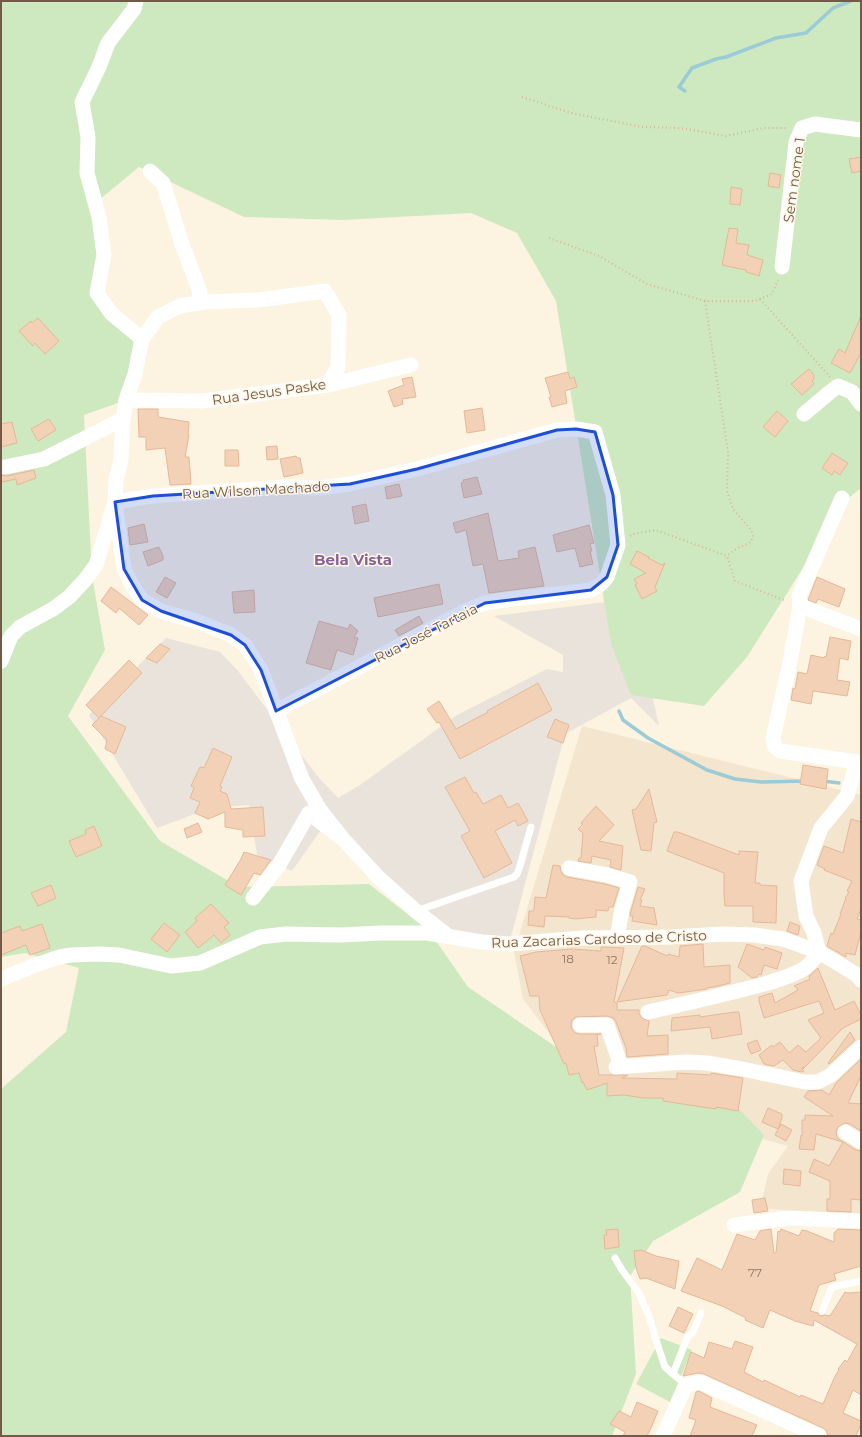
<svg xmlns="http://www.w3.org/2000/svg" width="862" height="1437" font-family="Montserrat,sans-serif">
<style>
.residential{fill:#f4e5ce}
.industrial{fill:#eae3dc}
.green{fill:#cee9bf}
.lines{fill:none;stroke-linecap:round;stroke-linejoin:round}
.stream{stroke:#9bcbd7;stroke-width:3.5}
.building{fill:#f2d1b7;stroke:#e5b897}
.path{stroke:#d6b59b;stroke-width:2;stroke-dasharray:1 3;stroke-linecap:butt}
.lane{stroke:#fff;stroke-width:7}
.street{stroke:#fff;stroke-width:15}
.marked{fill:#1d4ed8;fill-opacity:0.2;stroke:#1d4ed8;stroke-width:3;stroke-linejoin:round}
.labels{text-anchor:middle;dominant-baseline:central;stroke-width:3;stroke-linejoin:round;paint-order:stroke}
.number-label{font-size:12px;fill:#937763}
.street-label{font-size:14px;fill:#735947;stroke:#fff6e6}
.neighbourhood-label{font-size:15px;font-weight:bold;fill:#876297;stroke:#fff6e6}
</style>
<rect width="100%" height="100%" fill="#fcf3e0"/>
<!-- residential -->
<path class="residential" d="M582,726L861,795V1217L760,1208L768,1174L788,1146L699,1121L596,1095L523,999L514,952Z"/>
<!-- industrial -->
<path class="industrial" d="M622,600L641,644L659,726L631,698L565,734L509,944L449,936L328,820L292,871L257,855L249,805L211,808L157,828L89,715L166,638L220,652L238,671L319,778L338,798L360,785L457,715L547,669L563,672V655L494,616Z"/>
<!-- green -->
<g class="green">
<path d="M1,1H861V488L845,501L747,657L704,706L631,695L611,644L556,301L517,233L471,213L343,220L244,217L139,167L99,200L96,303L142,339L126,400L84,415L92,576L105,650L68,716L160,841L239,887L369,884L429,931L468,987L603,1079L737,1107L764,1135L740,1192L653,1241L630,1276L636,1374L612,1436H1V1089L66,1032L79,968L25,953L1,957Z"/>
<path d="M661,1338L692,1350L670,1402L636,1384Z"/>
</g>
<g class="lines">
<!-- stream -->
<g class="stream">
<path d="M685,91L679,87L692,68L716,59L726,57L776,38L806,33L833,8L851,1"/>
<path d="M619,711L623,720L648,738L707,770L735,779L761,782L805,781"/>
<path d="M823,781L839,783"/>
</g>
</g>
<!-- building -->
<g class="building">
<path d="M861,157V171L852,173L849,159Z"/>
<path d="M770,173L781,175L779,188L768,186Z"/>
<path d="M731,187L742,189L740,205L730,204Z"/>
<path d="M729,228L738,229L736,243L749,245L747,255L763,260L759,276L746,272V270L722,265Z"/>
<path d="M861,316V353L850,373L831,363L839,349L845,353Z"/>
<path d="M38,318L59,341L45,354L35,343L33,346L19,331L31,321L32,323Z"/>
<path d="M809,369L814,375V379L812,381L814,384L802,395L791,384Z"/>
<path d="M568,372L570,379L574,377L577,387L565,391L567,403L552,407L549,397H551L545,378Z"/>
<path d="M412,377L416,397L402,399L403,404L394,407L388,391L404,385L402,379Z"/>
<path d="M482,408L485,430L467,433L464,411Z"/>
<path d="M138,409H158V417L189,422L188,435H189L185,457H189L191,484L170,485L165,448L146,450V437H139Z"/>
<path d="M777,411L788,421L775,437L763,427Z"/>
<path d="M49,419L56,430L38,441L31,429Z"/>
<path d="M12,422L17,443L1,447V424Z"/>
<path d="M277,446L278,459L267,460L266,447Z"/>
<path d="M225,450H238L239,466H225Z"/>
<path d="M832,453L848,463L840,475L834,471L832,475L822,468Z"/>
<path d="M296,456L297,458H300L303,473L284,477L280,459Z"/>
<path d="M34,470L36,478L17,485L16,479L2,482L1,475L7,476Z"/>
<path d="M477,477L482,494L464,498L461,483L464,482L463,480Z"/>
<path d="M399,484L402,496L387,499L385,487Z"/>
<path d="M366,504L369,521L355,524L352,507Z"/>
<path d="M488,513L498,561L519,558L518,551L535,547L544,586L489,593L483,564L473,566L466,530L456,533L453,523Z"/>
<path d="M144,524L148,542L130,545L128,528Z"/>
<path d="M589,525L594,543L590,544L592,551H590L593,564L580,567L575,548L557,552L553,535Z"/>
<path d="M159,547L163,556V560L148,566L143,552Z"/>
<path d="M637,551L649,557L648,558L662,565L665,563L655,587L657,591L642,599L635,585L637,584L634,579L646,573L630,564Z"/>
<path d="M165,577L176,583L167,598L156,592Z"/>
<path d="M817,577L845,589L839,607L818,599L816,603L808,600Z"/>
<path d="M439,584L443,604L378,617L374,598Z"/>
<path d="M111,587L148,615L139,625L119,608L116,613L101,601Z"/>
<path d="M254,590L255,612L234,613L232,592Z"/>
<path d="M419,616L423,623L399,636L395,630Z"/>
<path d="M319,621L348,629L350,624L358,631L354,637L358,638L353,655L337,650L331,670L306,663Z"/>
<path d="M830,637L851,641L848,660L840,658L837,680L850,682L847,696L813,691L811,704L791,700L793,688L795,689L798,672L807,674L811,655L824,658L825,656L826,657Z"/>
<path d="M160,644L170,649L157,663L146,658Z"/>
<path d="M129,660L142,673L99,718L86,705Z"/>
<path d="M538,683L552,710L460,759L439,722L437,723L427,709L439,701L456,729L488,712L487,711Z"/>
<path d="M101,716L126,727L115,754L105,749L107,740L92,725Z"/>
<path d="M555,719L569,725L563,743L547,737Z"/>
<path d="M213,748L232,757L220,786L222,787L220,791L227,794L231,809L263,807L265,836L243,837V830L225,827V812L208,819L195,813L200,802L190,798L194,788L191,786L200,767L204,768Z"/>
<path d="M803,765L828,769L826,789L800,784Z"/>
<path d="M465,777L474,793L476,792L483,804L501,795L508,808L518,803L528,821L518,826L515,820L495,831L512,863L484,878L461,836L470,831L445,787Z"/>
<path d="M649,789L657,822L654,823L651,851L641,850L632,810L636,809Z"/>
<path d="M596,806L614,825L599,841L623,846L621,870L610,867L611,860L592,856L591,863L578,861L579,858H581L583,833L578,829L583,824L581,823Z"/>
<path d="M851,819L861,822V909L857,919L861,920V932L855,955L846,953V957L827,946L831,933L833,934L841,914H840L846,898H845L849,892L847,891L852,881L824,870L825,869L817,865L824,846L843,853Z"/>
<path d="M198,823L202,832L187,838L184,829Z"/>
<path d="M94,826L102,846L76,857L69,841L86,834L85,830Z"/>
<path d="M674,832H678L739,855V851L758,852L755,883H760V885L777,886L776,923L753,922V906H725L724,895V873L667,851Z"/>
<path d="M244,852L271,860L260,875L254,873L241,895L225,885L241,859Z"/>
<path d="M553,865L560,866L561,871L563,875L567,877L605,884L619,888L613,907H609L608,911L596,910V917L575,919L569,918V917L545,916L544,927L528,925L529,911H533L534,910L535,897L546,898Z"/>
<path d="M51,885L56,898L38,906L31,893Z"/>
<path d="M638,887L645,889L640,900H642L640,906L654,908L657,925L632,921L633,916H630L631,911Z"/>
<path d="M211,904L229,923L224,927L230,935L221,943L214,935L198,948L185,932L197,921L195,918Z"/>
<path d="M790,922L800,926L798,935L787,931Z"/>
<path d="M164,923L180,935L167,952L151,939Z"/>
<path d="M42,924L50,948L30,955L26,945L1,955V933L20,926L22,931Z"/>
<path d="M703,944L704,967L730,965V983L714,987L707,988V989L678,993L669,990L667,995L617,1002L642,946H645L667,956L668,954L679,957L680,946Z"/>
<path d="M747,944L764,950L765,947L782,953L777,969L764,965L761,975L759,974L757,977L752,978L738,967Z"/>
<path d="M601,947L624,948L614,1002L617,1003V1010H639V1014L642,1018L649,1021L647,1036L668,1035V1054L627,1057L626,1048L616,1022L613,1018L607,1016L576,1017L572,1020L571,1025L572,1029L575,1033L580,1034H601H597L598,1046H594L599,1075H628L622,1078L677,1079V1073L711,1075V1073L743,1078L738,1111L716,1107V1109L663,1101V1098H643L624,1095L607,1096V1083L587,1090L583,1082L582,1083L579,1073L569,1075L566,1063L564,1064L540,1010L539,996H530L520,956L536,952L572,949L601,951Z"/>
<path d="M818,968L835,1010L854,1001L861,1015V1019L843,1028L803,1069V1067L802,1069L804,1071L802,1072L793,1070L783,1060L774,1066L764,1064L759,1055L772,1045L773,1047L780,1042L789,1053L798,1045L806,1052L821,1038L808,1020L824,1013L819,1001L764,1018L759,1001V997L772,993L775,1003L798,990L796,987L794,986L810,979L809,976Z"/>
<path d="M735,1012H739L742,1034L712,1039L710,1027L671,1031L672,1018L700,1015V1017Z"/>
<path d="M850,1032L855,1040L829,1064L828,1063Z"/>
<path d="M757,1040L761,1050L751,1054L747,1044Z"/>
<path d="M861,1059V1076L848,1103L861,1104V1131L850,1124L845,1123L838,1127L836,1132L837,1137L840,1140L856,1150L861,1151V1200L851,1199V1212L827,1211V1199H830V1181L809,1172L814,1159L829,1166L843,1142L816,1134L814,1150L799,1149L801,1135L802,1136V1120H805V1115L833,1116L804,1097L808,1091L822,1090L829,1095L836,1083Z"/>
<path d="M768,1108L782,1114V1118L778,1129L762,1122Z"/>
<path d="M781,1124L792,1130L786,1141L775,1135Z"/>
<path d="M784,1169L801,1171L800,1186L783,1184Z"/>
<path d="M765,1198L768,1211L754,1213L752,1200Z"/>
<path d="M618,1229L619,1247L605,1249L604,1235H607L606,1230Z"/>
<path d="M771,1229L774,1253H776L778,1231L780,1232L781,1229L799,1236L802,1230L807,1231L834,1242V1233L838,1229L861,1230V1266L834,1274L836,1280L819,1285L810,1311L818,1313L820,1316L825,1315L830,1316L845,1292L848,1293L861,1292V1395L853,1390L843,1413L861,1421V1424L856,1436H831L828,1435L826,1430L823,1428L704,1374L698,1373L683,1376L691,1352L704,1358L709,1342L732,1349L735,1341L753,1347L744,1372L763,1382L764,1380L800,1397L801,1395L823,1404L835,1376L839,1370L838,1369L845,1360L847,1362L857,1344L814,1320L813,1326L795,1321L770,1310L763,1328L745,1320L746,1318L722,1306L681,1291L697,1258L722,1270L737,1234L755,1240L760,1231Z"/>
<path d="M641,1250L656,1256L679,1261L675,1289L646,1278L640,1279L636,1268L634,1251Z"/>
<path d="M678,1307L693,1314L684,1333L669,1326Z"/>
<path d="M699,1391L712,1398L710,1407L757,1425L752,1436H690L696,1420L689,1418L696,1392Z"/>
<path d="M637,1402L658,1411L651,1428L647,1436H623L625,1432L610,1424L619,1411L631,1417Z"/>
</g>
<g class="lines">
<!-- path -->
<g class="path">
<path d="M522,97L571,113L642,127L681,128L726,136L764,128H788"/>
<path d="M549,238L599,256L647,284L705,301H755L772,294L778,280"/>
<path d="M760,299L830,377"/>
<path d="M705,301L728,452L727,491L733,509L751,530L753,536L751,542L736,549L727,556"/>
<path d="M630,536L633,534L656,530L727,556L735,581L786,601"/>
</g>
<!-- lane -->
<g class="lane">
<path d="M416,911L514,877L517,874L519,869L531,827"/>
<path d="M615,1258L622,1270L639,1293L649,1316L655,1337L665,1367L686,1385"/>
<path d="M822,1311L832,1287L861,1281"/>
<path d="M673,1374L687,1338L693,1332L701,1313"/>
</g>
<!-- street -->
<g class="street">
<path d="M136,1L134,9L108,43L99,67L82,102L88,137L87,173L99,217L104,255L97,293L111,313L142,339"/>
<path d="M150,171L163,183L182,244L200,292L199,303"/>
<path d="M782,267L796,142L802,128L815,124L861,130"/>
<path d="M328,385L338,367L339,315L325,291L259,300L204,302L180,306L158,317L142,339L135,374L126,400L123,419L121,460L116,479L115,502L124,569L132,585L142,600L161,611L199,622L231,635L245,645L261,670L302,779L320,810L343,839"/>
<path d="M126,400L202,401L328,385L411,365"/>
<path d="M804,414L830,392L838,386L852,392L861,404"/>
<path d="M5,467L44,459L123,419"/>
<path d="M800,606L861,629"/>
<path d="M1,661L11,636L20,627L53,609L69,597L85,580L96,565L115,502L153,496L286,487L319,488L350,484L417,469L557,430L576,429L595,432L613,495L618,545L607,577L601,584L591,590L505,600L485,603L465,611L276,711"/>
<path d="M569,868L607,875L630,882L622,909L617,938"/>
<path d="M253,898L279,865L309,813L343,839L379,878L416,911L448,936"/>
<path d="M1,979L33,966L59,957L71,955L100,954L119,955L171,966L200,963L260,937L286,934L340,935L381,933H427L482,942L509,944L582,938L671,937L723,934L754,935L783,939L819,952L844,967L857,975L861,980"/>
<path d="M648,1012C679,1005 710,998 741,990C761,985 782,980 800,971C808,967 814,960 819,952L814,933L806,916L801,881L821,828L847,796L857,762L780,751L775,747L773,738L789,667L800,606L799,596L842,498"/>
<path d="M580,1025H607L621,1066"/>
<path d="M616,1067L686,1062L707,1063L742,1069L805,1082H818L831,1075L861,1047"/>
<path d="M845,1132L861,1142"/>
<path d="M734,1225L789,1218L861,1221"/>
<path d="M663,1436L686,1385L700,1382L819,1436"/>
</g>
</g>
<!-- marked area -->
<path class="marked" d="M576,429L595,432L613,495L618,545L607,577L591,590L485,603L276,711L261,670L245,645L231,635L161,611L142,600L124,569L115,502L153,496L350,484L417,469L557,430Z"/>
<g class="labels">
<!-- number labels -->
<g class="number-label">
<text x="568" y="958">18</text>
<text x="612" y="959">12</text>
<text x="755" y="1272">77</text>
</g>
<!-- street labels -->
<g class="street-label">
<text transform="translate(794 180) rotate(-82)">Sem nome 1</text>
<text transform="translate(269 392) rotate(-8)">Rua Jesus Paske</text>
<text transform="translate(256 490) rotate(-3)">Rua Wilson Machado</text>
<text transform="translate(426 633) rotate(-27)">Rua José Tartaia</text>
<text transform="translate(599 939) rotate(-2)">Rua Zacarias Cardoso de Cristo</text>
</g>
<!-- neighbourhood labels -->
<g class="neighbourhood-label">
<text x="353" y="559">Bela Vista</text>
</g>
</g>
<!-- border -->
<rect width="862" height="1437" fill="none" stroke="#735947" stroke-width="4"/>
</svg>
